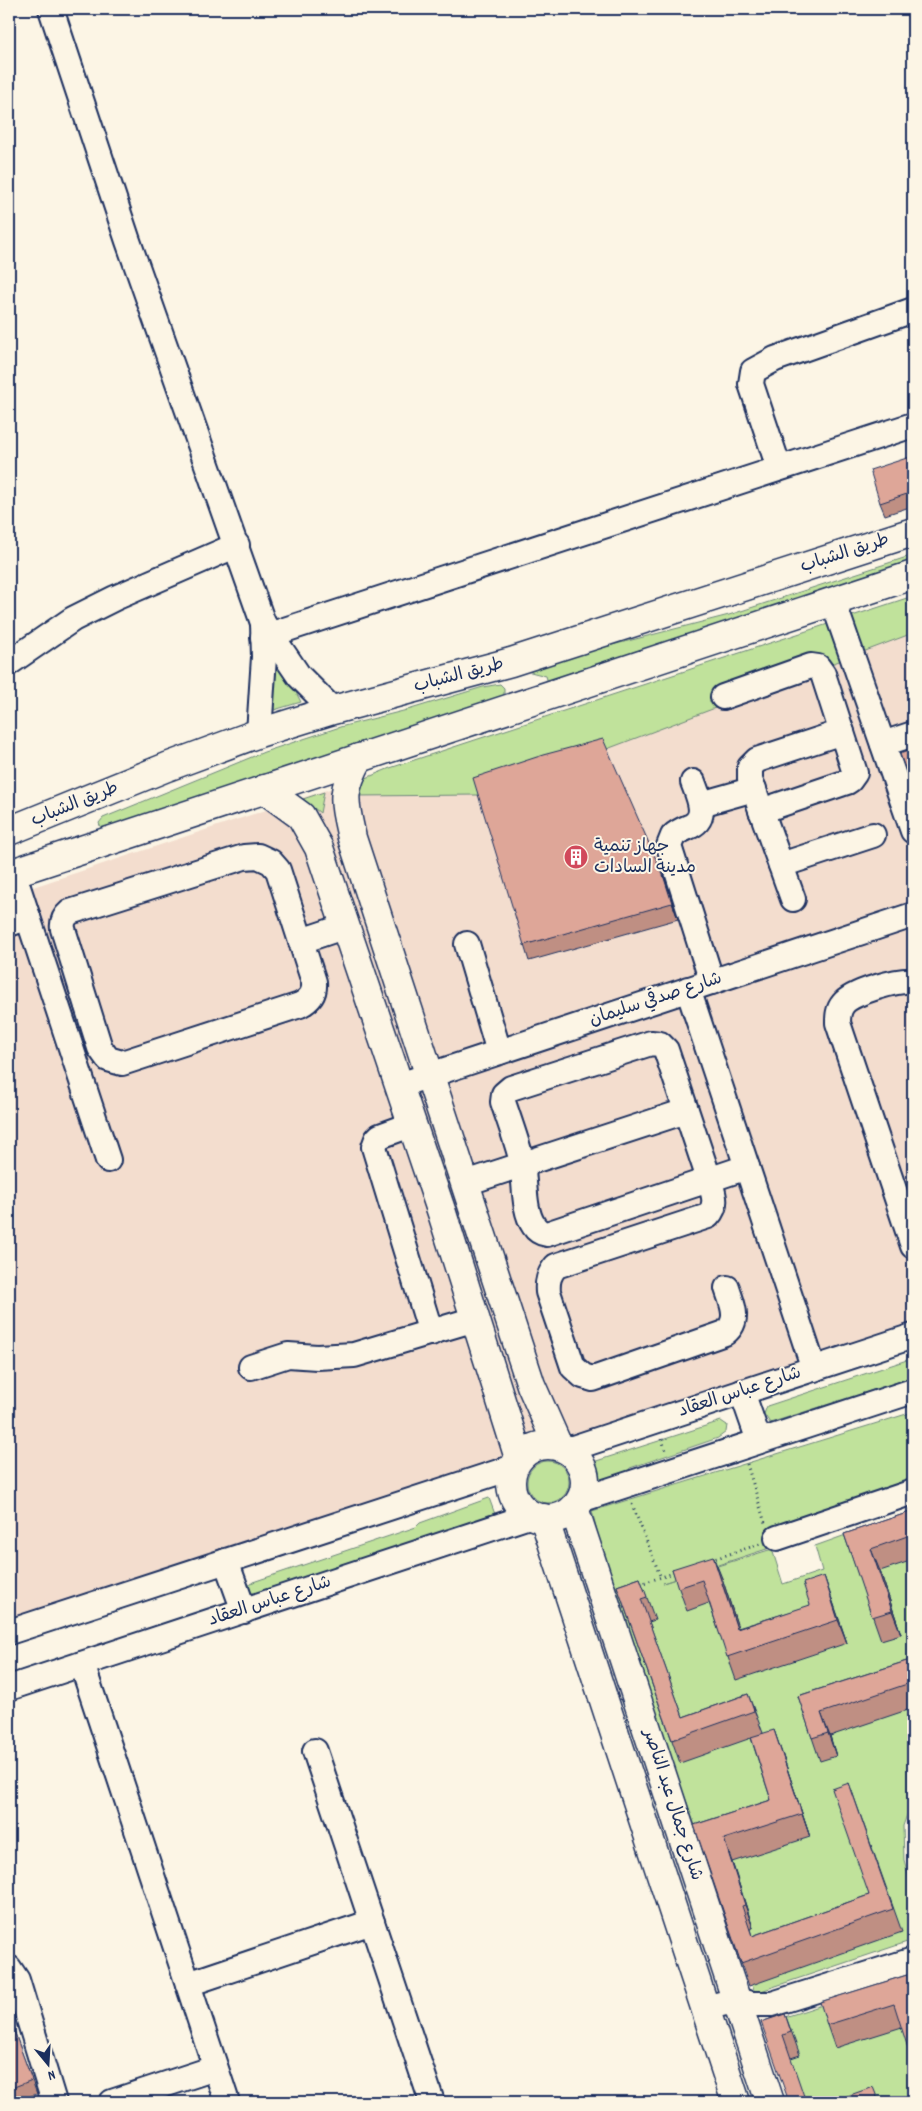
<svg xmlns="http://www.w3.org/2000/svg" width="922" height="2111" font-family="Dekko,'Playpen Sans Arabic',sans-serif">
<style>
.built{fill:#f3ddce}
.green{fill:#c0e29b;stroke:#6e887c}
.lines{fill:none;stroke-linecap:round;stroke-linejoin:round}
.minor-casing{stroke:#1b2f5e;stroke-width:28}
.major-casing{stroke:#1b2f5e;stroke-width:31}
.path{stroke:#1b2f5e;stroke-width:3;stroke-dasharray:1 4;stroke-linecap:butt}
.minor{stroke:#fcf5e5;stroke-width:24}
.major{stroke:#fcf5e5;stroke-width:28}
.wall{fill:#bf8f83;stroke:#1b2f5e}
.shaded-wall{fill:#9b746a;stroke:#1b2f5e}
.building{fill:#dea698;stroke:#1b2f5e}
.labels{text-anchor:middle;dominant-baseline:central;stroke-width:4;stroke-linejoin:round;paint-order:stroke}
.street-label{font-size:18px;fill:#1b2f5e;stroke:#fcf5e5}
.poi-label{font-size:18px;fill:#1b2f5e;stroke:#fcf5e5;text-anchor:start}
</style>
<rect width="100%" height="100%" fill="#fcf5e5"/>
<filter id="ink" filterUnits="userSpaceOnUse"><feTurbulence type="fractalNoise" baseFrequency=".02" numOctaves="2"/><feDisplacementMap in="SourceGraphic" scale="10" xChannelSelector="R" yChannelSelector="G"/><feConvolveMatrix kernelMatrix="1 2 1 2 8 2 1 2 1" color-interpolation-filters="sRGB"/></filter>
<g filter="url(#ink)">
<!-- built -->
<path class="built" d="M913,596V1327L9,1623V895Z"/>
<!-- green -->
<g class="green">
<path d="M913,555V567L548,683L546,676L519,669L729,615Z"/>
<path d="M913,596V633L549,771L479,795L355,796L364,779L390,768Z"/>
<path d="M283,667L301,702L274,710L269,674Z"/>
<path d="M500,684L504,688V695L498,698L102,831L99,823L103,818L264,752L340,727L411,709L483,687Z"/>
<path d="M324,792L320,813L303,799Z"/>
<path d="M913,1358V1377L770,1423L764,1414L767,1406Z"/>
<path d="M913,1412V1501L663,1583L772,1549L783,1584L822,1571L815,1546L913,1511V1798L903,1826L904,1860L913,1892V1940L755,1993L614,1599L592,1511Z"/>
<path d="M721,1421L727,1425L726,1432L718,1438L630,1468L627,1473L595,1487L591,1470L587,1464Z"/>
<circle cx="548" cy="1482" r="21"/>
<path d="M489,1498L496,1517L254,1598L248,1590V1586L253,1582L416,1527L420,1523Z"/>
<path d="M913,1976V2102H797L763,2024Z"/>
</g>
<g class="lines">
<defs>
<g id="minor">
<path d="M51,9L128,241L263,623L264,657L259,733"/>
<path d="M779,468L751,384L753,371L775,359L913,310"/>
<path d="M833,601L913,831"/>
<path d="M263,623L299,676L333,710"/>
<path d="M263,637L913,425"/>
<path d="M9,663L73,619L115,598L237,545"/>
<path d="M723,697L811,666L818,667L823,674L855,773L850,780L847,782L761,811"/>
<path d="M883,744L913,734"/>
<path d="M693,782C698,796 709,817 691,826C684,829 678,831 673,836L669,846L712,982"/>
<path d="M701,804L754,789"/>
<path d="M258,856L271,862L278,870L314,982C315,993 310,1000 300,1005L122,1063L108,1059L100,1048L63,929C62,922 64,917 70,912L244,857Z"/>
<path d="M781,865L873,835"/>
<path d="M13,872L108,1160"/>
<path d="M793,899L750,779V767L757,760L842,732"/>
<path d="M9,924L28,917"/>
<path d="M301,941L346,926"/>
<path d="M467,944L499,1052"/>
<path d="M913,981C899,979 852,992 843,1004C838,1010 838,1016 838,1023L913,1246"/>
<path d="M688,989L814,1369"/>
<path d="M400,1085L913,915"/>
<path d="M413,1124L380,1136L377,1139L374,1147L431,1333"/>
<path d="M466,1183L686,1111"/>
<path d="M727,1288C732,1304 741,1320 725,1333L593,1379L583,1376L573,1367L548,1292C547,1281 549,1274 556,1266L708,1216C719,1204 713,1193 709,1179L666,1050L660,1044L651,1043L511,1088L504,1094L503,1102C509,1120 516,1139 521,1158C526,1178 522,1209 534,1226C537,1231 541,1233 547,1234L747,1167"/>
<path d="M251,1367L288,1355L317,1357L354,1355L475,1319"/>
<path d="M742,1392L759,1441"/>
<path d="M567,1450L913,1336"/>
<path d="M580,1500L913,1391"/>
<path d="M777,1538L913,1492"/>
<path d="M226,1561L244,1611"/>
<path d="M9,1632L514,1467"/>
<path d="M82,1664L227,2102"/>
<path d="M9,1688L532,1515"/>
<path d="M315,1751L432,2102"/>
<path d="M9,1968L17,1980L54,2102"/>
<path d="M188,1984L372,1922"/>
<path d="M705,2008L737,2000L751,2004H772L913,1960"/>
<path d="M112,2102L215,2068"/>
</g>
<g id="major">
<path d="M359,758C340,793 344,801 352,838L531,1385L558,1446"/>
<path d="M264,789L301,816L319,848L442,1213L519,1458"/>
<path d="M9,831L167,767L259,733L333,710L511,662L913,532"/>
<path d="M9,874L913,575"/>
<circle cx="548" cy="1482" r="37"/>
<path d="M574,1508L770,2102"/>
<path d="M544,1518L736,2102"/>
</g>
</defs>
<!-- minor casing -->
<use href="#minor" class="minor-casing"/>
<!-- major casing -->
<use href="#major" class="major-casing"/>
<!-- path -->
<g class="path">
<path d="M662,1439L666,1452"/>
<path d="M747,1464L765,1523"/>
<path d="M632,1504L661,1578"/>
<path d="M711,1560L760,1544"/>
<path d="M640,1584L677,1572"/>
</g>
<!-- minor -->
<use href="#minor" class="minor"/>
<!-- major -->
<use href="#major" class="major"/>
</g>
<!-- wall -->
<g class="wall">
<path d="M913,456V506L885,515L880,503Z"/>
<path d="M663,875L678,919L529,961L524,945Z"/>
<path d="M913,1511V1560L880,1571L901,1634L881,1640L844,1534Z"/>
<path d="M672,1569L722,1578L738,1628L832,1599L847,1643L736,1680L709,1603L687,1611Z"/>
<path d="M640,1578L655,1620L649,1622L683,1717L748,1694L763,1733L782,1753L810,1837L732,1862L753,1928L750,1929L752,1936L869,1895L849,1783L902,1932L749,1986L694,1825L771,1800L751,1738L680,1763L617,1586Z"/>
<path d="M913,1659V1708L830,1736L836,1756L820,1761L798,1696Z"/>
<path d="M913,1991L902,2027L835,2048L827,2025Z"/>
<path d="M785,2014L800,2055L791,2058L761,2022Z"/>
<path d="M13,2028L37,2094L14,2102H9V2030Z"/>
</g>
<!-- shaded-wall -->
<g class="shaded-wall">
<path d="M663,875L669,891L678,919L672,903Z"/>
<path d="M871,1549L880,1571L901,1634L892,1611Z"/>
<path d="M713,1556L722,1578L746,1652L737,1629Z"/>
<path d="M824,1576L832,1599L847,1643L838,1620Z"/>
<path d="M821,1713L830,1736L836,1756L828,1733Z"/>
<path d="M774,1730L782,1753L810,1837L802,1814Z"/>
<path d="M724,1839L732,1862L753,1928L745,1905Z"/>
</g>
<!-- building -->
<g class="building">
<path d="M913,456V492L880,503L870,470Z"/>
<path d="M603,739L663,875L672,903L524,945L473,778L543,755Z"/>
<path d="M913,749V790L900,754Z"/>
<path d="M913,1511V1534L871,1549L892,1611L872,1617L844,1534Z"/>
<path d="M713,1556L737,1629L810,1605L803,1583L824,1576L838,1620L727,1657L702,1580L678,1588L672,1569Z"/>
<path d="M640,1578L647,1597L641,1599L683,1717L748,1694L754,1711L672,1740L617,1586Z"/>
<path d="M913,1659V1682L821,1713L828,1733L812,1738L798,1696Z"/>
<path d="M774,1730L802,1814L724,1839L745,1905L742,1906L752,1936L869,1895L832,1789L849,1783L893,1909L741,1963L694,1825L771,1800L751,1737Z"/>
<path d="M907,1975L913,1993V2064L894,2004L827,2025L820,2002Z"/>
<path d="M785,2014L791,2032L783,2035L806,2102H789L761,2022Z"/>
<path d="M13,2028L32,2080L9,2089V2030Z"/>
<path d="M873,2087L879,2102H830Z"/>
</g>
</g>
<!-- icons -->
<defs>
<symbol id="building-disc" viewBox="-11 -11 22 22"><circle r="9.5" fill="#d1495b" stroke="#fcf5e5"/><path d="M-4-6H4V6H1V3H-1V6H-4ZM-2.5-4.3h1.7v1.8h-1.7ZM.8-4.3h1.7v1.8H.8ZM-2.5-1h1.7V.8h-1.7ZM.8-1h1.7V.8H.8Z" fill="#fff"/></symbol>
</defs>
<g fill-rule="evenodd">
<use href="#building-disc" x="562" y="843" width="28" height="28"/>
</g>
<g class="labels">
<!-- street labels -->
<g class="street-label">
<text transform="translate(845 554) rotate(-18)">طريق الشباب</text>
<text transform="translate(459 676) rotate(-15)">طريق الشباب</text>
<text transform="translate(75 805) rotate(-22)">طريق الشباب</text>
<text transform="translate(656 1000) rotate(-18)">شارع صدقي سليمان</text>
<text transform="translate(740 1393) rotate(-18)">شارع عباس العقاد</text>
<text transform="translate(270 1602) rotate(-18)">شارع عباس العقاد</text>
<text transform="translate(672 1805) rotate(72)">شارع جمال عبد الناصر</text>
</g>
<!-- poi labels -->
<g class="poi-label">
<text x="594" y="847">جهاز تنمية<tspan x="594" dy="21">مدينة السادات</tspan></text>
</g>
</g>
<!-- margin -->
<rect width="922" height="2111" fill="none" stroke="#fcf5e5" stroke-width="30"/>
<rect x="15" y="15" width="892" height="2081" fill="none" stroke="#1b2f5e" stroke-width="2" filter="url(#ink)"/>
<!-- north arrow -->
<g transform="translate(48 2064) rotate(162)" stroke="#fcf5e5" stroke-width="4" paint-order="stroke">
<path d="M0-4L9 19L0 12L-9 19Z" fill="#1b2f5e"/>
<text y="-8" font-size="14" font-weight="bold" text-anchor="middle" fill="#1b2f5e">N</text>
</g>
</svg>
